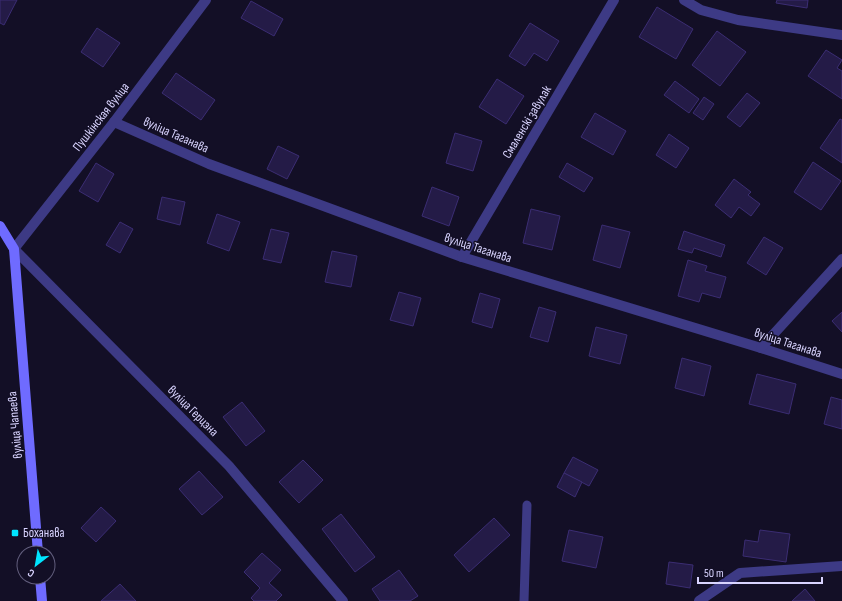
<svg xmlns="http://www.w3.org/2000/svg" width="842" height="601" font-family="'Sofia Sans Condensed',sans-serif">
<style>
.building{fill:#241b47;stroke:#3b2d73}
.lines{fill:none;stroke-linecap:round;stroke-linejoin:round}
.service{stroke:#3d3a85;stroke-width:9}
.minor{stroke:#3d3a85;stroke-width:10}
.tertiary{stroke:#3d3a85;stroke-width:10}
.secondary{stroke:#6f6bff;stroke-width:10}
.poi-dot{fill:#00e5ff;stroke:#130f26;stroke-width:1.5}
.labels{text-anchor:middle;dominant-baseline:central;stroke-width:3;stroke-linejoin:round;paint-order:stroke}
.street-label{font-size:13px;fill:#d9d4ff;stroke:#130f26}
.poi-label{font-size:13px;fill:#d9d4ff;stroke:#130f26;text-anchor:start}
</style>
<rect width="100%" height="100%" fill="#130f26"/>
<!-- building -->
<g class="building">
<path d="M0,0H17L4,25L0,23Z"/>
<path d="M777,0H808L807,8L776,3Z"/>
<path d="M251,1L283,19L274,36L241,18Z"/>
<path d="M657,7L693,29L676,59L639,37Z"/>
<path d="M530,23L559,41L547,61L534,53L525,66L509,56Z"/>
<path d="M97,28L120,43L103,67L81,52Z"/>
<path d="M717,31L746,52L720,86L692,65Z"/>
<path d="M826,50L842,60L837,68L842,71V99L808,76Z"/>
<path d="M176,73L215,100L201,120L162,93Z"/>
<path d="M497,79L524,96L506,124L479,107Z"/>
<path d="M675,81L699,99L689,113L664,95Z"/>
<path d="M747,93L760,103L740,127L727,117Z"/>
<path d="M704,97L714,104L703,120L693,113Z"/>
<path d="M595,113L626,131L613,155L581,137Z"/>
<path d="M840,119L842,120V163L820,148Z"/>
<path d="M455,133L482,141L473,171L446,163Z"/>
<path d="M669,134L689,148L676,168L656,155Z"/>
<path d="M278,146L299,156L287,179L267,169Z"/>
<path d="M813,162L841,181L821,210L794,192Z"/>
<path d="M96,163L114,174L98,202L79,191Z"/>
<path d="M567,163L593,178L584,192L559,177Z"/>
<path d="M734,179L751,192L748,195L760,204L751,216L739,207L731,218L715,205Z"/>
<path d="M432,187L459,197L449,226L422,216Z"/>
<path d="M162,197L185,202L180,225L157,219Z"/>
<path d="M531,209L560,216L552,250L523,243Z"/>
<path d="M217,214L240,222L229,251L207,243Z"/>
<path d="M120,222L133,229L120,253L106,245Z"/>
<path d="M602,225L630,232L620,268L593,260Z"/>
<path d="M271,229L289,233L281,263L263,259Z"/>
<path d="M684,231L725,245L721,257L694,248L692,253L678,249Z"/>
<path d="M764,237L783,248L766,275L747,263Z"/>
<path d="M332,251L357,256L351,287L325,282Z"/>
<path d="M688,260L707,266L705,271L726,277L720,298L702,293L699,302L678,296Z"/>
<path d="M399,292L421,298L413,326L390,320Z"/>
<path d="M480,293L500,299L492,328L472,322Z"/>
<path d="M539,307L556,312L548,342L530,337Z"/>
<path d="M842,312V332L832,321Z"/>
<path d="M596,327L627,335L620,364L589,356Z"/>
<path d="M682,358L711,366L704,396L675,388Z"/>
<path d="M757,374L796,384L789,414L749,404Z"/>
<path d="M831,397L842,400V429L824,424Z"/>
<path d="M242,402L265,431L246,446L223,417Z"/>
<path d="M573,457L598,470L589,486L564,473Z"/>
<path d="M303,460L323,480L299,503L279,482Z"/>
<path d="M199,471L223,497L202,515L179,489Z"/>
<path d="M564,473L582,482L575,497L557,487Z"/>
<path d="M101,507L116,521L96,542L81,528Z"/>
<path d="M341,514L375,557L355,572L322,529Z"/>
<path d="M494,518L510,535L469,572L454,555Z"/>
<path d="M569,530L603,537L596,568L562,561Z"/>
<path d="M760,530L790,534L786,562L743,556L745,540L758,542Z"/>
<path d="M262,553L281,570L269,583L282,595L276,601H254L251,598L260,588L244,572Z"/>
<path d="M669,562L693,565L690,588L666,584Z"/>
<path d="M399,570L418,596L410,601H380L372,589Z"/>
<path d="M120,584L136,601H101Z"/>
<path d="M805,589L815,601H792Z"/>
</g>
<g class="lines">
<!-- service -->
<path class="service" d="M524,601L527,505"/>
<!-- minor -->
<g class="minor">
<path d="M684,0L701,10L738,20L842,35"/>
<path d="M114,122L209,164L462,257L761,348L842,374"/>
<path d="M14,249L229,466L343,601"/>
<path d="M462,257L614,0"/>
<path d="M761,348L842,259"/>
<path d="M699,601L740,573L842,566"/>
</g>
<!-- tertiary -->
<path class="tertiary" d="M14,249L114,122L206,0"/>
<!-- secondary -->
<g class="secondary">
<path d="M0,226L14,249L38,553"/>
<path d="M40,577L42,601"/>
</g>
</g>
<!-- markers -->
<rect class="poi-dot" x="11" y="529" width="8" height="8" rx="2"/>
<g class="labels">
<!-- street labels -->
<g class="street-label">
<text transform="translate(101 117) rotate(-52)">Пушкінская вуліца</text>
<text transform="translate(527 122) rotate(-59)">Смаленскі завулак</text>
<text transform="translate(176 135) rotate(24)">вуліца Таганава</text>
<text transform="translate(478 248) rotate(18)">вуліца Таганава</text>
<text transform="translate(788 343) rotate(18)">вуліца Таганава</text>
<text transform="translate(193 411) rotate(45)">вуліца Герцэна</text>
<text transform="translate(15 425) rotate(-95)">вуліца Чапаева</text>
</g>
<!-- poi labels -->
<g class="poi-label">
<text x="23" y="533">Боханава</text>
</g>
</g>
<!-- north arrow -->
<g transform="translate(36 565) rotate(211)"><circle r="19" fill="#130f26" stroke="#625e7d"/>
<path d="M0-3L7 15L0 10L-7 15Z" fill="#00e5ff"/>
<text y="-6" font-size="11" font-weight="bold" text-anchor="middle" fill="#d9d4ff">С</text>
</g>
<!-- scale -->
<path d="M698 577v6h124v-6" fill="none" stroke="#d9d4ff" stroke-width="2"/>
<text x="704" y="577" font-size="12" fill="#d9d4ff" stroke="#130f26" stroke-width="3" paint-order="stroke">50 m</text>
</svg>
